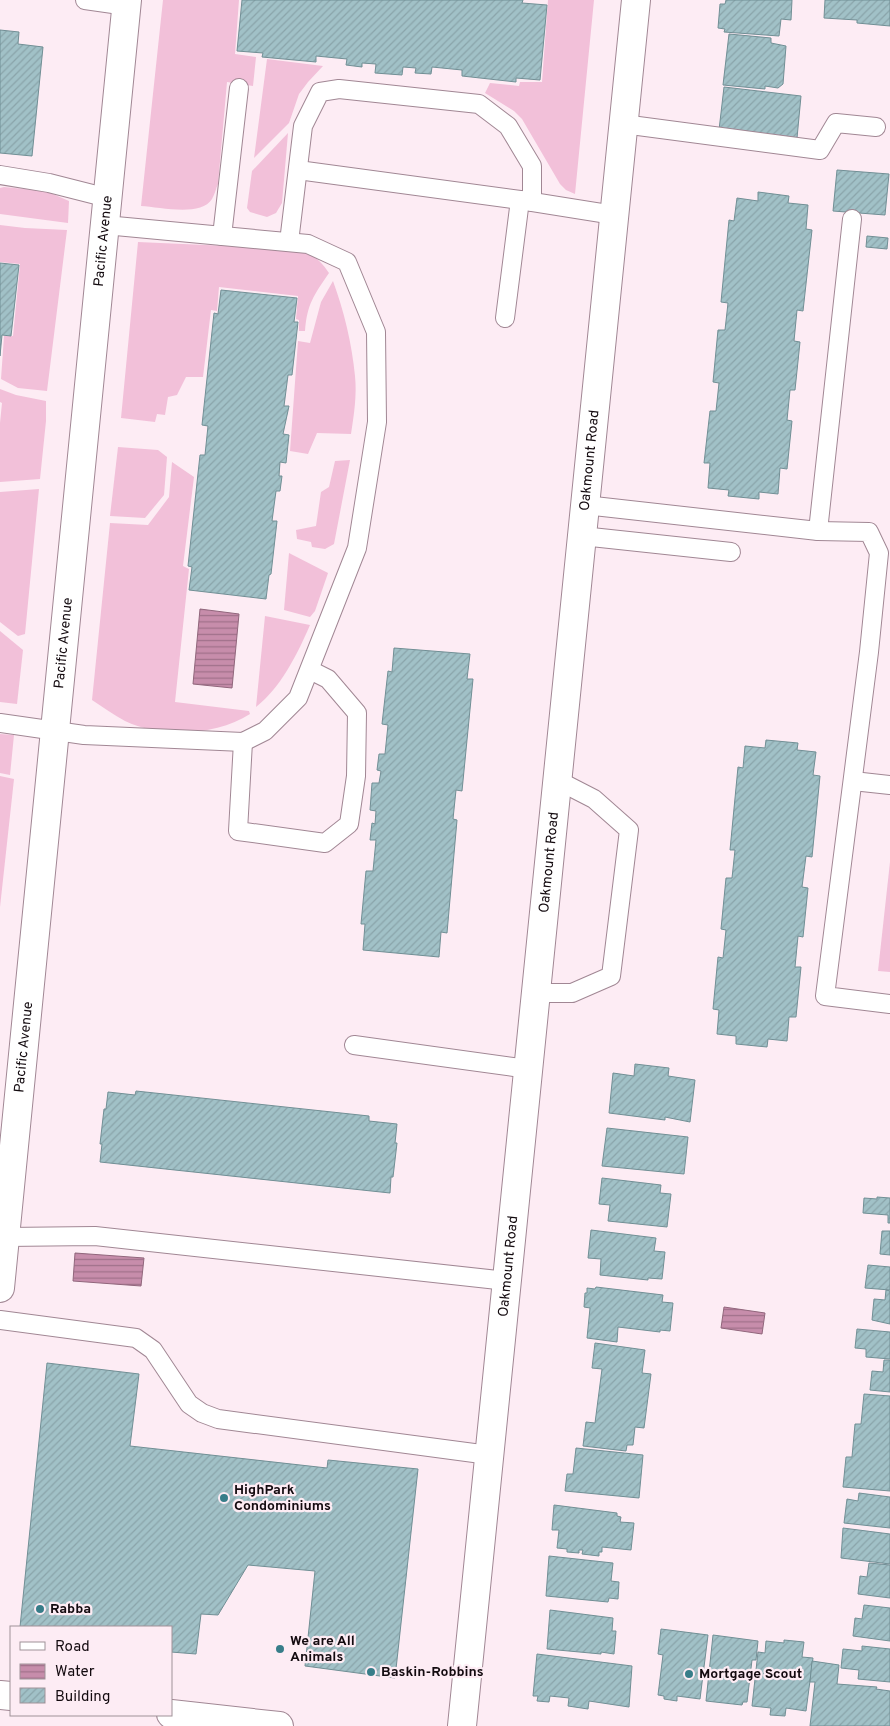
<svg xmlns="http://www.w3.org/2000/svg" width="890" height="1726" font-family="Overpass,sans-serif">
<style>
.grass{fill:#f2c0d9}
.water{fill:url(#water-rules);stroke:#91667c}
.building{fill:url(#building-hatch);stroke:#718f95}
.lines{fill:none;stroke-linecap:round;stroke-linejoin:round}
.service-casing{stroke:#a18794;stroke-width:20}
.minor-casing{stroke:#a18794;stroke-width:30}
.primary-casing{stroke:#a18794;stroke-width:30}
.service{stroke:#fff;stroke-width:18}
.minor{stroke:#fff;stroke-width:28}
.primary{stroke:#fff;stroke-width:28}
.poi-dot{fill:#377d89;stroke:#fdecf4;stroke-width:2}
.labels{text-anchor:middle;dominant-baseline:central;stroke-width:4.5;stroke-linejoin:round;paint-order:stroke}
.street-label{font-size:14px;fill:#130a0f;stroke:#fdecf4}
.poi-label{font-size:14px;font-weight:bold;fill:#130a0f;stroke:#fdecf4;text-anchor:start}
</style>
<defs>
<pattern id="water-rules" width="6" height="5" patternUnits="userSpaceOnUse" patternTransform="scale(1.25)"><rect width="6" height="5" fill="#c78dab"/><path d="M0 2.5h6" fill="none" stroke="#a0718a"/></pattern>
<pattern id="building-hatch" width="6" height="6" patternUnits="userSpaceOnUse" patternTransform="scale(1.25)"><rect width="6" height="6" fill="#a1c1c7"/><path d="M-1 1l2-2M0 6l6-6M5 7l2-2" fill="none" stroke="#8aa4aa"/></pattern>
</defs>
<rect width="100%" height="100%" fill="#fdecf4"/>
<!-- grass -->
<g class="grass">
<path d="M163,0H239L235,54L256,57L253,86L227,82L218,184C216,188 215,194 212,199C201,217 160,207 141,206Z"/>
<path d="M548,0H594L575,194L566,190L560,184L522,119L514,111L485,93L490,83L519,86L520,82H542Z"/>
<path d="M267,59L323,66L308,82L299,94L289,123L254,158Z"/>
<path d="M288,133L282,203L276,213L267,217L250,212L247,208L252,171Z"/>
<path d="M4,187L46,191L69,201L68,223L0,214V188Z"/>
<path d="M0,225L25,228L67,230L47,391L18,388L1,379L4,336H13L20,264L0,262Z"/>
<path d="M138,242L299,249C313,254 321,261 329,273C314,295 307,304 305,331H299V320L296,319L298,296L219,287L217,311L211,310L203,377H186L177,395L168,397L165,415L157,414L155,422L121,418Z"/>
<path d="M333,281C344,311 352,344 355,376C357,395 354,415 351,434L317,433L308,454L290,451L298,341L310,343L321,302Z"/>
<path d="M0,389L16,395L46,401V421L40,479L0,482V423L2,403L0,402Z"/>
<path d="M118,447L158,450L167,457L164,495L145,518L110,516Z"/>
<path d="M350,460L334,544L325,549L312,547L311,542L297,539L296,530L316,526L321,492L329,487L335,461Z"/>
<path d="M172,462L194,477L183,566L189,569L175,702L249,711L250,714C216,736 161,738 125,721C114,715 103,707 92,700L110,523L148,525L169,497Z"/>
<path d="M39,489L25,634L18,636L0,622V492Z"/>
<path d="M289,553L328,573L315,611L310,617L284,610Z"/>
<path d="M265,616L310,625C297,655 281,687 256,707Z"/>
<path d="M0,631L23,650L17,704L0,702Z"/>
<path d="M0,734L14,735L10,775L0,773Z"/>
<path d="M0,776L14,779L0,907Z"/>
<path d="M890,862V972L878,971Z"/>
</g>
<!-- water -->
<g class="water">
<path d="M200,609L239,614L232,688L193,684Z"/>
<path d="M75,1253L144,1258L141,1286L73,1281Z"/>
<path d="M724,1307L765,1313L762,1334L721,1328Z"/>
</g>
<!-- building -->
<g class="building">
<path d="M242,0H523L522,3L547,5L540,80L516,78V82L462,76V70L432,67L431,74L415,73L416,68L403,67L402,75L375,73L376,64L362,63V67L346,65L347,59L316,56V62L262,57L263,53L237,51Z"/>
<path d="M726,0H792L791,20L781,19L779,36L724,32L725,29L718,28L720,4H725Z"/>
<path d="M825,0H890V26L857,23V20L824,18Z"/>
<path d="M0,30L19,32L18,44L43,47L32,156L0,153Z"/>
<path d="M729,34L771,38V43L786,46L783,84L778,88L765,86V89L723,85Z"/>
<path d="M724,87L801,96L797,138L719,130Z"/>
<path d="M837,170L889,174L885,215L833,211Z"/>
<path d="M758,192L789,196L788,203L808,205L806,229L812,230L803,311L797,310L794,341L800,342L795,390H790L787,420L792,421L787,469L780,468L778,494L759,492V499L728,496L729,490L708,488L710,463H704L710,411H716L719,383L713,382L718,330H725L728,303L721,302L729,220L734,221L737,198L758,201Z"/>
<path d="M867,236L888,238L887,249L866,247Z"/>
<path d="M0,263L19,265L11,336L2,335L0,356Z"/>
<path d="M221,290L297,298L294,322H298L292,375H288L284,406H289L283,434L289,435L286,463L280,462L279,476H282L280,491H276L272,521H277L271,574L269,575L266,599L189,590L192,567L188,566L200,455H205L208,426L202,425L214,313L218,314Z"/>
<path d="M394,648L470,654L467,679H473L462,791L456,790L453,819L457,820L447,933L441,932L439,957L363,950L365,924H361L366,871H373L376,840H370L372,823L375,824L376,811L370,810L372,783H379L381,771L377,770L379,754H385L388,725L382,724L388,671L392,672Z"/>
<path d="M766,740L798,743L797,750L816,752L813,775L820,776L812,857L806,856L802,887L808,888L803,937L798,936L795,967H801L796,1017H789L787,1041L768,1039L767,1047L736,1044V1036L717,1034L719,1010L713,1009L718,957L723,958L726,930L721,929L726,878H732L735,850H730L738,767L743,768L745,746L765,748Z"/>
<path d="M635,1064L669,1068L668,1076L695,1080L690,1122L665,1117V1120L609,1113L613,1073L634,1076Z"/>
<path d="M136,1091L369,1116V1121L397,1124L395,1143H397L393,1177H391L390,1193L100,1162L102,1144H100L104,1109H106L108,1092L135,1095Z"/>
<path d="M607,1128L688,1137L684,1174L602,1166Z"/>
<path d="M602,1178L661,1185L660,1193L671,1194L667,1227L608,1221L610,1205L599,1204Z"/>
<path d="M877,1197L890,1198V1223H888V1215L863,1213L864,1198L877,1199Z"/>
<path d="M591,1230L656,1238L654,1251L665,1252L662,1279L648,1278V1280L600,1275L601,1259L588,1258Z"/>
<path d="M882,1231H890V1255L880,1254Z"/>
<path d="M868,1265L890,1267V1290L865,1288Z"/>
<path d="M596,1287L663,1295L662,1302L673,1303L670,1331L660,1330V1332L618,1327L617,1342L587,1338L590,1308L584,1307L585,1293H587V1288L595,1289Z"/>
<path d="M886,1290L890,1291V1324L872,1320L874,1299L885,1300Z"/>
<path d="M857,1329L890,1332V1359L866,1357V1349L855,1348Z"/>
<path d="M595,1343L645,1350L642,1373L651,1374L644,1428L635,1427L633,1445H627L626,1451L583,1446L586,1422L595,1423L602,1369L592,1368Z"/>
<path d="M884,1360H890V1392L870,1390L872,1371L883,1372Z"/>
<path d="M47,1363L139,1374L130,1446L327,1468L328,1460L418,1469L395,1678L305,1666L315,1571L248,1565L218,1615L201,1614L196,1654L171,1652V1627H20Z"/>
<path d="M864,1394L890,1396V1491L843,1487L846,1457H852L855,1424H861Z"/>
<path d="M576,1448L643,1455L639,1498L565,1491L567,1474H573Z"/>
<path d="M859,1493L890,1497V1528L844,1523L847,1499L858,1501Z"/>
<path d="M554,1505L617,1513V1516L621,1517L620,1522L634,1523L631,1550L602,1547V1552H599V1556L582,1554L583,1550H579V1553L567,1552V1549L557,1548L559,1530H552Z"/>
<path d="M843,1528L890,1534V1564L841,1558Z"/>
<path d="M549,1556L613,1563L611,1581L619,1582L618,1599L609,1598L608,1602L546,1596Z"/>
<path d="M869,1563L890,1565V1598L858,1594L860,1576L867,1577Z"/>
<path d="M864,1605L890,1608V1641L853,1636L855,1618L862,1619Z"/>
<path d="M550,1610L613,1618L612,1631H616L614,1654L601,1652V1654L547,1649Z"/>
<path d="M661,1629L708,1635L700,1699L677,1696V1701L664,1699V1696L658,1695L663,1655L658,1654Z"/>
<path d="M713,1635L758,1641L756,1660H752L747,1702H743L742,1705L706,1701Z"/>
<path d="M784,1640L804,1642L802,1657L813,1658L806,1711L786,1708L785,1716L770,1715L771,1708L752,1706L758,1652L765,1653L766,1641L784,1643Z"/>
<path d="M862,1646L890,1649V1682L858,1679L859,1670L841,1668L843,1649L862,1651Z"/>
<path d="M537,1654L632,1666L629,1707L589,1701L588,1709L568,1706L569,1698L550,1696L549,1702L537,1701L538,1696H533Z"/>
<path d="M812,1661L839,1665L837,1684L877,1687L876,1689L890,1691V1726H810L815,1682H810Z"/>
</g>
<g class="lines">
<defs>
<g id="service">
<path d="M85,0L127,6"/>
<path d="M623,124L820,150L836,123L876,127"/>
<path d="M298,170L520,200L614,215"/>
<path d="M0,175L49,183L108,198"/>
<path d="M222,236L239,88"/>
<path d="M289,242L303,126L320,92L339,89L479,104L508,126L532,166V202"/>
<path d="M505,318L520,200"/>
<path d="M585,505L818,531L852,219"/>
<path d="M818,531L869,532L879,553L869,652L825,996L890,1004"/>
<path d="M582,536L731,552"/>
<path d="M0,723L84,735L243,742L265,731L298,698L357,548L377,422L376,332L347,262L308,244L105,225"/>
<path d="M243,742L238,831L325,843L349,824L356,776L357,713L328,679L310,670"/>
<path d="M853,781L890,785"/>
<path d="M536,993H572L611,976L629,830L594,799L557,780"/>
<path d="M354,1045L528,1069"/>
<path d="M5,1237L95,1236L507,1281"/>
<path d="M0,1320L136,1338L153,1350L189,1404L202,1413L218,1419L489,1455"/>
</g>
<g id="minor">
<path id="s1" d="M0,1288L127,0"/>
<path id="s2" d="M462,1726L636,0"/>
</g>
<g id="primary">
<path d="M0,1695L11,1696"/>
<path d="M171,1714L279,1726"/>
</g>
</defs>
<!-- service casing -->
<use href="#service" class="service-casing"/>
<!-- minor casing -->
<use href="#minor" class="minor-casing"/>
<!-- primary casing -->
<use href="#primary" class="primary-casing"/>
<!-- service -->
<use href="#service" class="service"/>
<!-- minor -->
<use href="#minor" class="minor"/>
<!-- primary -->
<use href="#primary" class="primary"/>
</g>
<!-- markers -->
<g class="poi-dot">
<circle cx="224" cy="1498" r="5"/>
<circle cx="40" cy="1609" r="5"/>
<circle cx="280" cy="1649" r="5"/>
<circle cx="371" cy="1672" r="5"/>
<circle cx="689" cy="1674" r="5"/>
</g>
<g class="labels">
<!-- street labels -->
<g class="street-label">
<text stroke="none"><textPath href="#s1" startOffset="1052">Pacific Avenue</textPath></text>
<text stroke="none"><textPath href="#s2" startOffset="1272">Oakmount Road</textPath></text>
<text stroke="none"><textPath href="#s1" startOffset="648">Pacific Avenue</textPath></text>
<text stroke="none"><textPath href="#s2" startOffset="868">Oakmount Road</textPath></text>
<text stroke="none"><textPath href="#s1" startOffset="242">Pacific Avenue</textPath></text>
<text stroke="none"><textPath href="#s2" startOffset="462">Oakmount Road</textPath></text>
</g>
<!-- poi labels -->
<g class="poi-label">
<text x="234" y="1490">HighPark<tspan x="234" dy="16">Condominiums</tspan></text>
<text x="50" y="1609">Rabba</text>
<text x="290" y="1641">We are All<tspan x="290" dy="16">Animals</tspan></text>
<text x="381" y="1672">Baskin-Robbins</text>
<text x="699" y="1674">Mortgage Scout</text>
</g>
</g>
<!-- legend -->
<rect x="10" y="1626" width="162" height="90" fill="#fdecf4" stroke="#9f9298"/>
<rect x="20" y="1642" width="25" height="8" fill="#ffffff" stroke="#9f9298"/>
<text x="55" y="1651" font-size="15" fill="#130a0f">Road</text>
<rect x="20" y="1664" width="25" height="15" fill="url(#water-rules)" stroke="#9f9298"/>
<text x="55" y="1676" font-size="15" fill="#130a0f">Water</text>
<rect x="20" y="1688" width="25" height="15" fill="url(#building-hatch)" stroke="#9f9298"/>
<text x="55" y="1701" font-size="15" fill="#130a0f">Building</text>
</svg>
